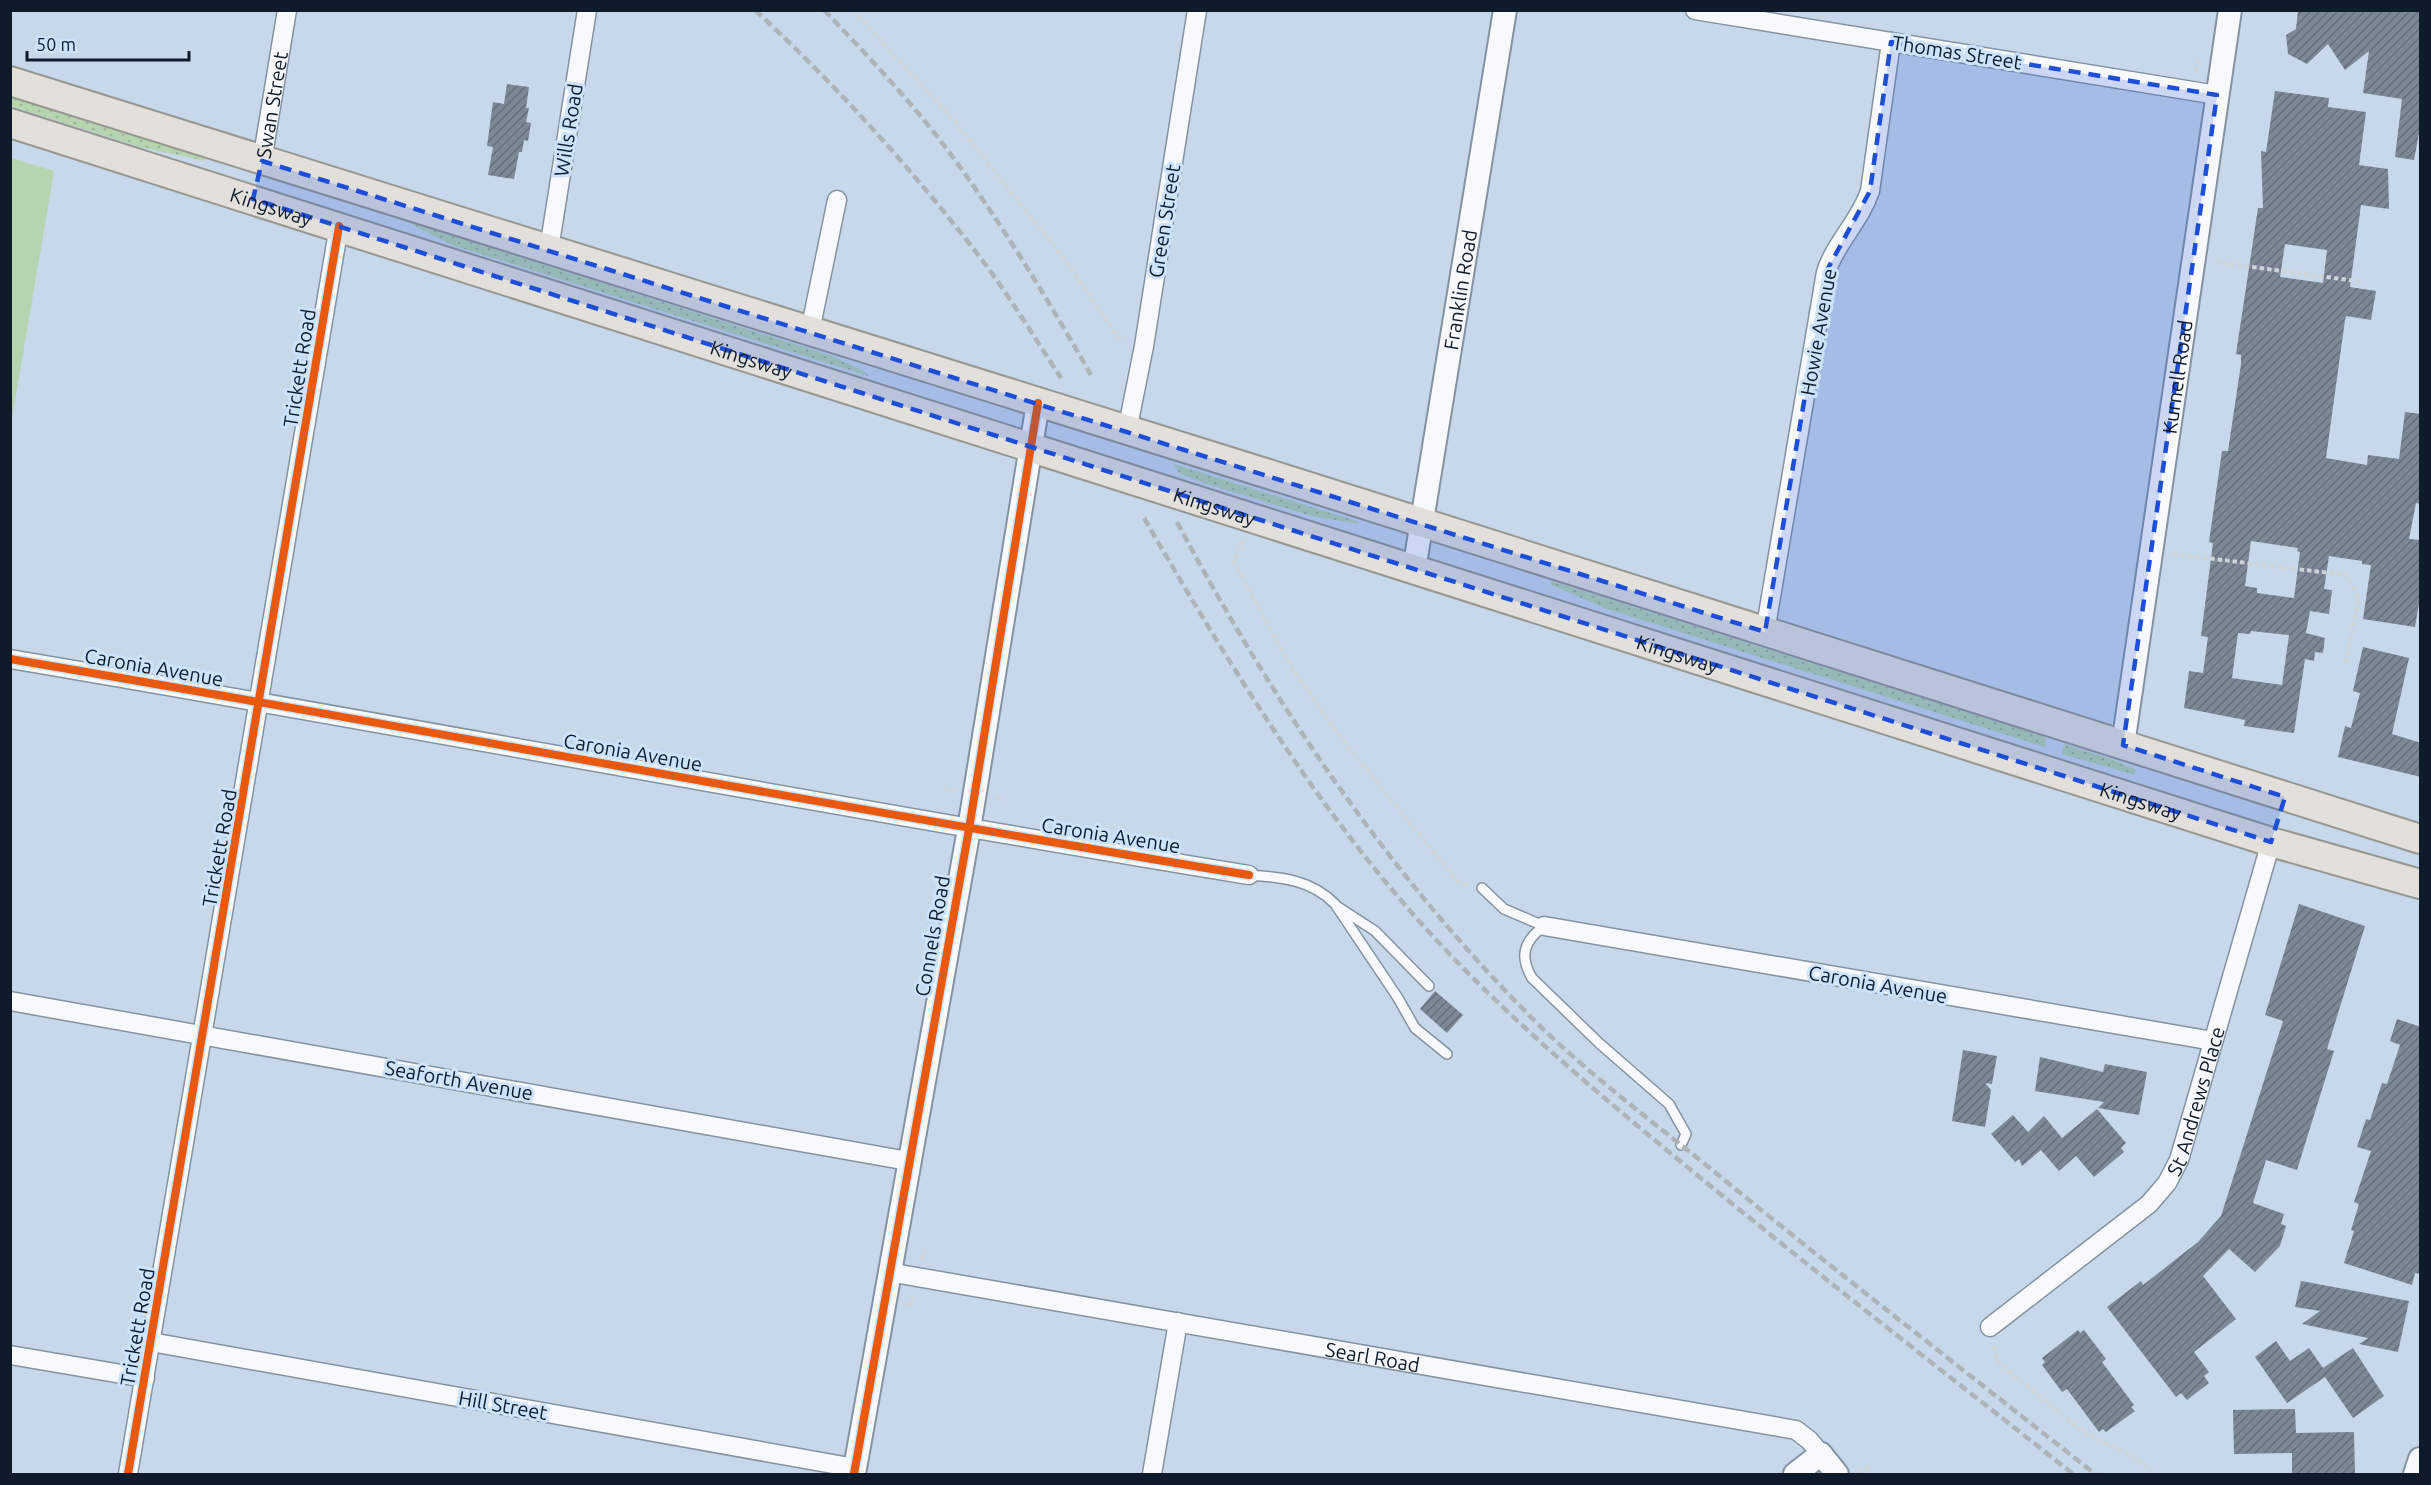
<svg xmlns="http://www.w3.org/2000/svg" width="2431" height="1485" font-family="Ubuntu,sans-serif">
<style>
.grass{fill:url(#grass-dots)}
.park{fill:#b5d4af}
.building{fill:url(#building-hatch);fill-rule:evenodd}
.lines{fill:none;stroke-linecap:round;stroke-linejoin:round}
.service-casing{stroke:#8493a1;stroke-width:12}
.minor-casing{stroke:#8493a1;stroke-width:21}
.tertiary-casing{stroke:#8493a1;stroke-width:26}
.primary-casing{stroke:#979791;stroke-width:32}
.path{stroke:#cfd4d9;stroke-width:4;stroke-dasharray:4.5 3;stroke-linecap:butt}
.service{stroke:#f7f9fc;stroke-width:9}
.minor{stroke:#f7f9fc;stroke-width:18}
.tertiary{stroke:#f7f9fc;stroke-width:22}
.primary{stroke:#e3e0db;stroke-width:28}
.rail{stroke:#aeb3b8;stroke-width:4.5;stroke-dasharray:9 4.5;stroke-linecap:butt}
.cycleway-casing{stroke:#cde3fd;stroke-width:11}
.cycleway{stroke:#e8590c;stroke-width:8}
.marked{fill:#1d4ed8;fill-opacity:0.2;stroke:#1d4ed8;stroke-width:4.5;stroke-dasharray:12 8;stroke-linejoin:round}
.labels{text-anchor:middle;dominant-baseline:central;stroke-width:6;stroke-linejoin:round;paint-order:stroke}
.street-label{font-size:20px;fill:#0d1b2a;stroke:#cde3fd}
</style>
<defs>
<pattern id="grass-dots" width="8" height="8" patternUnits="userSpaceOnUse" patternTransform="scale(1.5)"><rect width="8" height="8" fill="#b5d4af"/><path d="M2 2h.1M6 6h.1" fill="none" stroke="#9ab597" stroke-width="1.8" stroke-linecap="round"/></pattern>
<pattern id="building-hatch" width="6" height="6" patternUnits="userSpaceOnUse" patternTransform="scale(1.5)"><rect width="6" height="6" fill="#7d8796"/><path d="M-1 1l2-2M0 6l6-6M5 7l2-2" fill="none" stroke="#656e7b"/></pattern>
</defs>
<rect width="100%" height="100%" fill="#c7d8ea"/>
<!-- grass -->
<g class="grass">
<path d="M11,94L204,156L205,161L140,147L11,106Z"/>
<path d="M401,219L832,356L867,373L868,376L452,245Z"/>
<path d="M1174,464L1359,522V524L1311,516L1207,484L1180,474Z"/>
<path d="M1552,581L2046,737L2045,747L1604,608L1550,584Z"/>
<path d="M2064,744L2111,759L2136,770L2135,775L2062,754Z"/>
</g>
<!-- park -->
<path class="park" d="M11,158L54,171L11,424L10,158Z"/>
<!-- building -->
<g class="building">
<path d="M2298,10H2421V123L2414,160L2395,157L2402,99L2363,93L2369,51L2345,70L2328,44L2307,64L2288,54L2286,35L2296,29Z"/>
<path d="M507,84L529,87L526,108H529L526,122L531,123L528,141L524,140L522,152H519L514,179L488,175L493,147L487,146L493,102L504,104Z"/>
<path d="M2275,91L2329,98L2328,107L2366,112L2359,165L2388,169L2389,209L2361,205L2350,287L2376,291L2371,320L2346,316L2345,320L2326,458L2367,465L2368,455L2399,459L2405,412L2421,414V504L2416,503L2409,539L2421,540V591L2415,627L2363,619L2371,565L2362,564V561L2329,556L2324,589L2332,590L2329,614L2310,611L2306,633L2325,638L2323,653L2315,652L2314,661L2305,659L2294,733L2244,726L2245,720L2184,708L2189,671L2203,673L2208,637L2201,636L2213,543L2209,542L2222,451H2228L2241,364V355L2236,354L2258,208H2263L2261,151L2266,152ZM2285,244L2327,250L2323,283L2280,277ZM2251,541L2298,548L2297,551L2300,552L2294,598L2257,593V588L2245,586ZM2251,631L2289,635L2282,685L2232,678L2238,633L2250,634Z"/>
<path d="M2363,647L2409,658L2392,734L2421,743V777L2338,757L2345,726L2351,728L2360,693L2353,691Z"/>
<path d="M2299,904L2365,926L2327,1049L2334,1051L2297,1170L2266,1160L2253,1203L2284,1214L2281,1224L2286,1226L2280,1246L2255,1272L2229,1249L2203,1276L2236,1319L2194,1352L2209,1372L2204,1376L2209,1383L2187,1400L2181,1393L2176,1397L2107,1307L2141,1281L2143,1285L2198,1242L2221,1216L2283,1021L2265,1015Z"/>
<path d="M1435,991L1463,1015L1447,1033L1420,1009Z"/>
<path d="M2397,1019L2421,1027V1274L2415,1273L2412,1285L2344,1263L2354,1231L2351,1230L2359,1204L2354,1202L2371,1151L2357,1147L2366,1119L2370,1120L2382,1083L2387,1084L2400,1045L2390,1041Z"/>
<path d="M1963,1050L1997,1056L1992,1084L1985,1083L1991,1090L1985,1127L1952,1121Z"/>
<path d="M2040,1057L2103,1072L2105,1064L2147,1072L2139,1115L2098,1108L2104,1102L2035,1091Z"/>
<path d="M2097,1109L2126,1143L2121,1148L2124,1152L2094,1177L2076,1156L2059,1171L2041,1150L2022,1166L2019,1159L2015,1162L1991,1134L2013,1115L2028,1132L2044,1116L2062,1138Z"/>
<path d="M2301,1281L2409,1301L2398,1352L2359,1344L2368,1338L2302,1324L2320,1311L2295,1307Z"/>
<path d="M2078,1330L2080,1333L2084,1330L2106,1359L2102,1362L2134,1405L2131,1407L2135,1411L2106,1432L2103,1429L2099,1432L2067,1389L2062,1392L2042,1365L2045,1362L2042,1358Z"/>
<path d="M2276,1341L2290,1361L2309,1348L2323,1368L2353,1348L2384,1396L2353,1418L2325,1377L2287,1403L2255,1357Z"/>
<path d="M2295,1409L2296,1433L2354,1432L2355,1474H2292V1453L2234,1454L2233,1410Z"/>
</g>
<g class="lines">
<defs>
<g id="service">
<path d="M1249,875C1281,877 1312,880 1335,904L1398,998L1415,1028L1447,1054"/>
<path d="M1482,888L1504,909L1544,926"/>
<path d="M1338,907L1375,931L1429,986"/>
<path d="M1544,926C1524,941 1519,956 1532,978L1599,1043L1669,1104L1686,1134L1681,1145"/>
</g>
<g id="minor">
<path d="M1695,10L2217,95"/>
<path id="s1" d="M262,161L287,10"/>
<path d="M549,249L587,10"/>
<path d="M810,331L837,200"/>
<path d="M1127,431L1144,346L1197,10"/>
<path d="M1765,632L1826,272C1836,242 1860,221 1870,191L1891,42"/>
<path d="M10,659C424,729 836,808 1249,875"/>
<path d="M1544,926L2213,1041"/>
<path d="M10,1001L908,1161"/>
<path id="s2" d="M888,1272L1796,1430L1809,1440L1821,1454"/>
<path id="s3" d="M1990,1327L2149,1204L2167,1183L2179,1160L2271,842"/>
<path d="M151,1342L855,1468"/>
<path d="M10,1355L145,1378"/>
<path d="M128,1474L339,226"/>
<path d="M1152,1474L1178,1322"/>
</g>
<g id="tertiary">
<path id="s4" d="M1414,570L1505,10"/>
<path id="s5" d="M2123,745L2230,10"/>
<path d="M854,1474L969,829L1038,403"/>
<path d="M1795,1474L1821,1454L1837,1474"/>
<path d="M2415,1474L2420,1459"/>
</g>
<g id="primary">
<path d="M10,81L1294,482L2420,839"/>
<path id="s6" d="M10,123L2271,842L2420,884"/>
</g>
</defs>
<!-- service casing -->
<use href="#service" class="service-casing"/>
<!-- minor casing -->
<use href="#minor" class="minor-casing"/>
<!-- tertiary casing -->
<use href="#tertiary" class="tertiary-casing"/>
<!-- primary casing -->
<use href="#primary" class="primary-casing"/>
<!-- path -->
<g class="path">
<path d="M853,10L950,116L1062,256L1118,337L1126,340"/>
<path d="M2196,72L2198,60"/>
<path d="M2215,262L2364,282"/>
<path d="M1243,540L1234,562L1292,669L1345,743L1459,883L1468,885"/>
<path d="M2173,554L2346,575L2359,599L2345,664"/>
<path d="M944,789L955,791"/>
<path d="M995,798L1004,800"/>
<path d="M922,1259L925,1250"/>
<path d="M905,1304L911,1306L913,1296"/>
<path d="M1994,1346L1998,1362L2083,1432L2132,1456L2156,1474"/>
<path d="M1860,1474L1871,1464"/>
</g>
<!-- service -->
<use href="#service" class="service"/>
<!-- minor -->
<use href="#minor" class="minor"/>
<!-- tertiary -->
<use href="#tertiary" class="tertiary"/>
<!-- primary -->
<use href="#primary" class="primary"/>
<!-- rail -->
<g class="rail">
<path d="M755,10C837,86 911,168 979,256C1009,295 1034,337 1061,378"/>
<path d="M824,10C866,54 909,99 946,148C999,219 1047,298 1091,375"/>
<path d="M1144,518C1222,652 1303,787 1405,905C1492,1006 1595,1091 1697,1175C1821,1277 1948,1375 2073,1474"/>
<path d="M1177,522C1270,697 1382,865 1522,1008C1578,1066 1643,1114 1706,1165C1834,1270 1965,1371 2095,1474"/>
</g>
<defs>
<g id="cycleway">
<path d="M10,659C424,729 836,808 1249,875"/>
<path d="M128,1474L339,226"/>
<path d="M854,1474L969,829L1038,403"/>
</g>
</defs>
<!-- cycleway casing -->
<use href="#cycleway" class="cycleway-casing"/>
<!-- cycleway -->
<use href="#cycleway" class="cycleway"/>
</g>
<!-- marked area -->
<path class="marked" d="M1891,42L2217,95L2123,745L2285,797L2271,842L253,199L262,161L1765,632L1826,272L1870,191Z"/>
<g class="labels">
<!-- street labels -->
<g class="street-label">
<text transform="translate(1957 52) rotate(9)">Thomas Street</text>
<text stroke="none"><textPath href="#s1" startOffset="57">Swan Street</textPath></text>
<text transform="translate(568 130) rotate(-81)">Wills Road</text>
<text stroke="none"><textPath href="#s6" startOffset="274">Kingsway</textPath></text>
<text transform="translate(1164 221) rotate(-81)">Green Street</text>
<text stroke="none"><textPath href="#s4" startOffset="284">Franklin Road</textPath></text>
<text transform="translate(1818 332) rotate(-80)">Howie Avenue</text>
<text stroke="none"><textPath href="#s6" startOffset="778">Kingsway</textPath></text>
<text transform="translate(299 368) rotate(-81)">Trickett Road</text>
<text stroke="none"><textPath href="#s5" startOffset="372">Kurnell Road</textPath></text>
<text stroke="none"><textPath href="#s6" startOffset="1264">Kingsway</textPath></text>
<text stroke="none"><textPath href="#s6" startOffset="1750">Kingsway</textPath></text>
<text transform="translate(154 667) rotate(10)">Caronia Avenue</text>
<text transform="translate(633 752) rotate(10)">Caronia Avenue</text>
<text stroke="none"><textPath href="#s6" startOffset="2236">Kingsway</textPath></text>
<text transform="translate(1111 835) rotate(9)">Caronia Avenue</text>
<text transform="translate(219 848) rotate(-80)">Trickett Road</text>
<text transform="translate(932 936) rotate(-80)">Connels Road</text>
<text transform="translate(1878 984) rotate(10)">Caronia Avenue</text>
<text transform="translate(459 1080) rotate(10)">Seaforth Avenue</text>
<text stroke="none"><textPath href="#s3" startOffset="316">St Andrews Place</textPath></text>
<text transform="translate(137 1327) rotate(-80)">Trickett Road</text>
<text stroke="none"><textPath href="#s2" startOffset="492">Searl Road</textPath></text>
<text transform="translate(503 1405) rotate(10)">Hill Street</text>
</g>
</g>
<!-- border -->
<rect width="2431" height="1485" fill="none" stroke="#0d1b2a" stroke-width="24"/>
<!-- scale -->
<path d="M27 51v9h162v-9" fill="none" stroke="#0d1b2a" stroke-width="3"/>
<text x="36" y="51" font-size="18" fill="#0d1b2a" stroke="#cde3fd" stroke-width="4.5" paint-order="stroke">50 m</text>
</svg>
